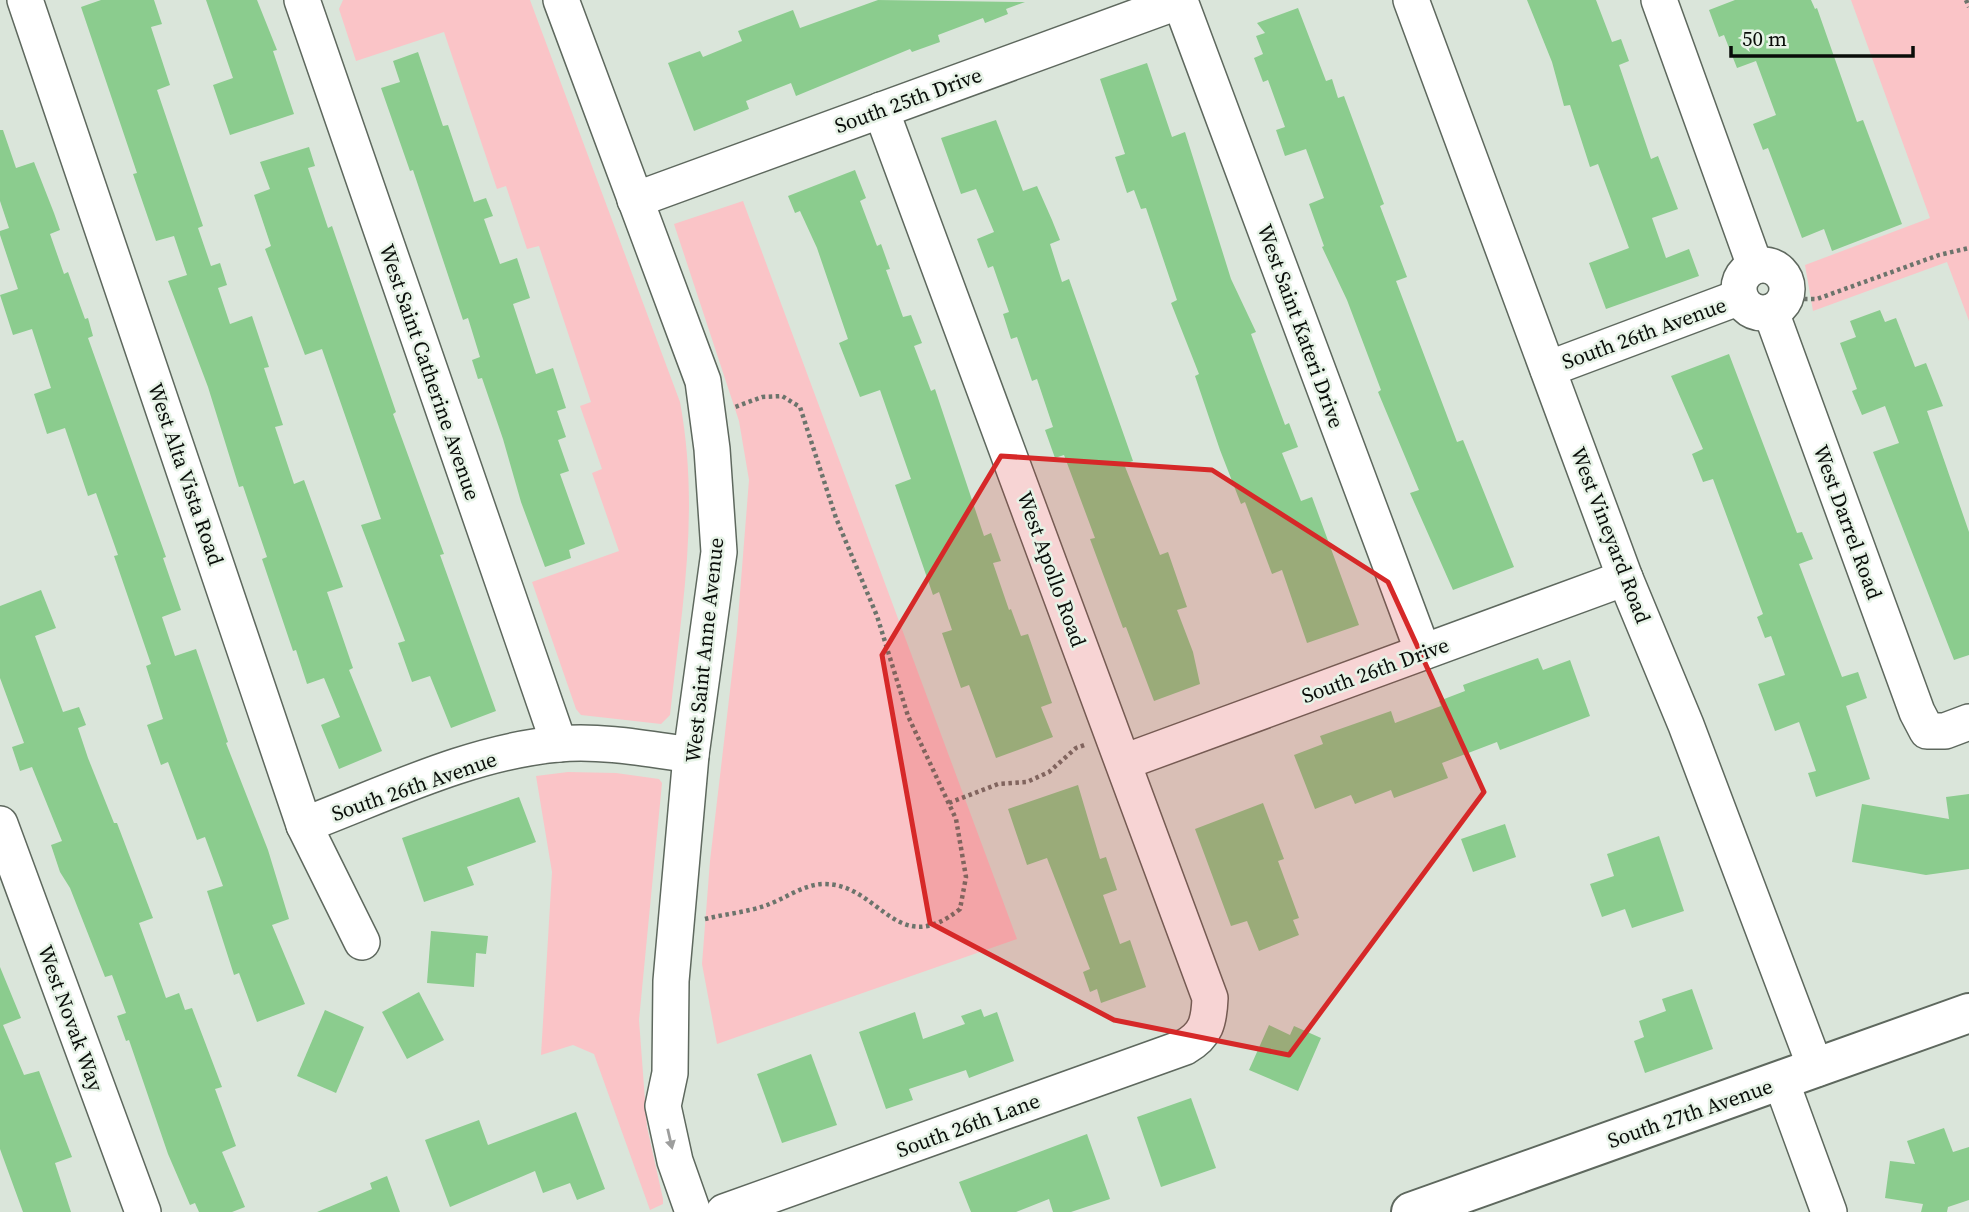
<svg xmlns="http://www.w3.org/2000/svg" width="1969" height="1212" font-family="'Source Serif 4',serif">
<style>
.green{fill:#fac4c7}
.building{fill:#8bcc8e}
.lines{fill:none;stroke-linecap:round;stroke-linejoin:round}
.minor-casing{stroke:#5e685e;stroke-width:38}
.major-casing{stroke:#5e685e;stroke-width:42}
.path{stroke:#6c746c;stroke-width:4.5;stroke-dasharray:3.5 3.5;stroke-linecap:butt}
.minor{stroke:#fff;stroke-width:35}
.major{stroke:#fff;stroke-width:38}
.oneway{fill:#9d9e9d}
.marked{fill:#d62828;fill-opacity:0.2;stroke:#d62828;stroke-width:5;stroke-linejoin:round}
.labels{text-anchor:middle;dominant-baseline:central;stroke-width:5;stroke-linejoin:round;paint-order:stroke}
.street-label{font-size:21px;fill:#090d09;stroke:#e7f3e7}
</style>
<rect width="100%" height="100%" fill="#dae5da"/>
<!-- green -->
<g class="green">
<path d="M343,0H530L680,402C700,510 682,607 670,715L661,724L590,716L581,715L576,709L532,582L619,551L592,473L602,469L580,406L591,402L539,246L527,249L506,186L497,189L444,32L356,61L339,9Z"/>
<path d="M1851,0H1969V321L1947,262L1813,311L1805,265L1930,218Z"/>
<path d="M743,201L1017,939L717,1044L702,964L710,861L737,631L749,480L739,421L674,224Z"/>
<path d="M568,772L616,773L659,779L662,783L639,1020L647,1127L663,1199V1204L650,1210L594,1054L573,1045L541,1055L552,872L536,776Z"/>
</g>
<!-- building -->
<g class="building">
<path d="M101,0H154L162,24L151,27L170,85L157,90L203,226L198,228L211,266L220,263L227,285L218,288L230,324L252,316L269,367L264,368L283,425L275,427L294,484L304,480L343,587L327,592L353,668L349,670L382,751L339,769L321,725L340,717L324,678L307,684L296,650L293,651L262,559L267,557L243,486L239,487L208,387L168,281L187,275L174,236L156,241L133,174L137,173L81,7Z"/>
<path d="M206,0H257L277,50L273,51L294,114L230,135L213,85L233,78Z"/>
<path d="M878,0L1025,2L1006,9L1008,14L985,23L983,18L938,35L940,42L912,52L910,49L796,96L791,83L746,101L749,109L694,131L668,63L700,51L703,57L742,41L738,31L793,10L800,28Z"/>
<path d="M1527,0H1596L1612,42L1621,39L1629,61L1619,65L1651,159L1658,156L1678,209L1652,218L1666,258L1689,249L1699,276L1606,309L1589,263L1629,248L1598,164L1590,167L1570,105L1564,106L1552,62Z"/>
<path d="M1735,0H1811L1815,9L1817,8L1857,122L1863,120L1902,224L1832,251L1824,229L1802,238L1768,148L1763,150L1753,124L1776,115L1756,61L1737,68L1724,35L1719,37L1709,10Z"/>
<path d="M1298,8L1326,81L1332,79L1338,98L1344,96L1384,204L1380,206L1407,277L1396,281L1457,442L1463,440L1514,567L1453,590L1410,493L1419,490L1378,392L1381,390L1347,300L1322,247L1324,246L1309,204L1324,198L1306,149L1285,156L1276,130L1285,127L1268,80L1263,82L1254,58L1263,54L1256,36L1265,33L1257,23Z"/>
<path d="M418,52L443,126L448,125L474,202L486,198L493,216L484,219L500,264L517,258L530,298L513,304L536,374L553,368L566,408L557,411L566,437L558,440L569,471L560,474L585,544L569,550L571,558L545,567L521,502L503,439L482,378L478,379L472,360L480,357L468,318L463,320L413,170L410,171L381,88L400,82L393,61Z"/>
<path d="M1147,63L1172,137L1185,132L1231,279L1256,332L1251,334L1285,425L1289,423L1298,447L1282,453L1301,501L1312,497L1359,625L1307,643L1282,570L1272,574L1245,502L1241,504L1220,450L1195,376L1199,374L1171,303L1177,300L1146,208L1141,209L1134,190L1127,193L1115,157L1125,154L1100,79Z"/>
<path d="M996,120L1023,191L1037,186L1052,220L1060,240L1050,244L1062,282L1069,279L1133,461L1124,464L1160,555L1168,552L1187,607L1177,610L1193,652L1200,684L1154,701L1126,627L1123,628L1090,539L1095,538L1064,455L1055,458L1045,430L1053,427L1037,379L1032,381L1017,337L1011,339L1003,314L1009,312L993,266L988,268L977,239L994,232L976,189L961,194L941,138Z"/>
<path d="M0,130H3L16,168L34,162L54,213L60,230L50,234L64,274L68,272L85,319L88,318L93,336L88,338L166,557L163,558L181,610L162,617L175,656L196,649L228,742L226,743L268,850L289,919L272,925L305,1004L257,1022L239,973L234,975L207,891L223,886L205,837L197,840L168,762L161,765L147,725L163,719L146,666L151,664L114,556L118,555L96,493L88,496L65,428L47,434L34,394L51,388L32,329L13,335L0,295L18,289L0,235V231L9,228L0,201Z"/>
<path d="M309,147L315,166L308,168L328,228L332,226L396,412L393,414L444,554L440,555L496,711L451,728L430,676L412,682L398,643L405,641L361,525L381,519L322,349L305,355L265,249L271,246L254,195L270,189L260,162Z"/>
<path d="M855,170L866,198L860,201L877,246L881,244L890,269L886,270L903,317L911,315L922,343L914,346L931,391L935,389L984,536L991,533L1001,561L993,563L1009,610L1011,609L1021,636L1028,634L1052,703L1041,707L1053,737L996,758L969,685L961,688L942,633L952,630L939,592L933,595L895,485L911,479L880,390L860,397L839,343L848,339L817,248L800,211L795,213L788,196Z"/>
<path d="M1880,310L1885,322L1896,318L1915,367L1926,363L1943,406L1927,411L1969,532V655L1954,660L1873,452L1899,443L1885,406L1862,415L1852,391L1857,389L1840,343L1856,337L1850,321Z"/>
<path d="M1729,354L1797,533L1802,532L1813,559L1799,564L1842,677L1858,672L1867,698L1846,706L1870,779L1816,797L1808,773L1816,771L1799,722L1775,731L1758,684L1785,675L1771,636L1765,638L1757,617L1763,614L1713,479L1703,482L1692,454L1703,449L1671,376Z"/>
<path d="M41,590L56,628L35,636L63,712L79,707L86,725L78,728L88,758L114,823H117L153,918L139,923L166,998L179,993L185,1010L192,1008L222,1087L215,1089L236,1146L222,1152L245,1207L232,1212H199L195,1203L190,1205L168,1154L129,1040L126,1041L117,1016L126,1013L112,975L105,977L70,888L60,872L51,845L62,841L32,767L20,771L12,747L24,743L0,678V606Z"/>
<path d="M1538,658L1543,670L1570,660L1590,716L1500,750L1497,742L1442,763L1448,778L1394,798L1391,790L1355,804L1351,795L1315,809L1294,755L1323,744L1320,736L1391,711L1395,723L1441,706L1439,701L1465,691L1463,685Z"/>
<path d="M1078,785L1100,859L1106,857L1117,890L1103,895L1120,944L1130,940L1146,987L1101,1003L1097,989L1090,992L1083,972L1090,969L1047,858L1027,865L1008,809Z"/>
<path d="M1969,794V869L1926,875L1852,862L1862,804L1949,819L1946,797Z"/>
<path d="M519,797L536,842L467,867L474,885L424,902L402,838Z"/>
<path d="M1263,803L1284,859L1278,861L1299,918L1293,920L1299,935L1259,951L1247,921L1231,926L1195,829Z"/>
<path d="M1505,824L1516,857L1473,872L1461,839Z"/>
<path d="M1659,836L1684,911L1632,928L1625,909L1602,917L1590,884L1614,876L1607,854Z"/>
<path d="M431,931L488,936L486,954L476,953L474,987L427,983Z"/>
<path d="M0,967L21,1018L3,1025L24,1075L39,1071L72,1157L55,1163L71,1212H23L0,1149Z"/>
<path d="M1692,989L1713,1049L1645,1073L1634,1041L1644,1037L1639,1021L1666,1011L1662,999Z"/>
<path d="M419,992L444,1040L407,1059L382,1012Z"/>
<path d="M981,1009L984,1017L997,1012L1014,1061L969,1078L966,1070L909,1089L913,1100L886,1109L859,1032L915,1012L923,1039L965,1024L961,1016Z"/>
<path d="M325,1010L364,1027L336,1093L297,1076Z"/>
<path d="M1269,1025L1290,1035L1294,1026L1321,1038L1298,1091L1249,1070Z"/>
<path d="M811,1054L837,1125L782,1143L757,1074Z"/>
<path d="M1191,1098L1216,1168L1161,1187L1137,1117Z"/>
<path d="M576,1112L605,1189L577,1200L570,1183L543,1193L535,1171L450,1207L425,1140L479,1120L488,1145Z"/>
<path d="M1944,1128L1953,1152L1969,1147V1200L1948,1207L1947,1212H1921L1923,1204L1885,1198L1890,1161L1915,1164L1907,1141Z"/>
<path d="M1087,1134L1110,1199L1071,1212H1053L1049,1199L1016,1212H971L959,1182Z"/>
<path d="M387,1176L400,1212H317L372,1189L370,1183Z"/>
</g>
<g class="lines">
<defs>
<g id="minor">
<path d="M25,0L304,825L362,942"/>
<path d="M302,0L559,744"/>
<path d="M561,0L703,381L712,449L719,552L691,755L671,981L670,1073L663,1106L675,1161L693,1212"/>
<path d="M1411,0L1625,578L1686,725L1816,1069"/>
<path d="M1659,0L1755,266"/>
<path d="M635,200L1180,1L1423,652"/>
<circle cx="1763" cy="289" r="24"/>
<path d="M1771,312L1917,712L1927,731H1945L1969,722"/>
<path d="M1548,369L1740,297"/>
<path d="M1124,762L1625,578"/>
<path d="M0,824L143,1212"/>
<path d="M304,825C386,794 470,752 558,744C602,740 648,749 691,755"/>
<path d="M1781,1081L1829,1212"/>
<path d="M724,1212L1185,1047C1206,1035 1209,1022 1210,998L881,110"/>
</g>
<path id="major" d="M1411,1212L1969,1013"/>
</defs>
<!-- minor casing -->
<use href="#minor" class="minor-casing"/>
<!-- major casing -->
<use href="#major" class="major-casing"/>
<!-- path -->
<g class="path">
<path d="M1966,0L1969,7"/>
<path d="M1797,299H1817L1939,255L1969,248"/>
<path d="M949,803L998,784L1027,782L1049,772L1076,748L1087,744"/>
<path d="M705,919C725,914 748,912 767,905C784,899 803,885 822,884C880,882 895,961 960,909L966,877L956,819L908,716L877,616L836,518L800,407L782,396L762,397L735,407"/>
</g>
<!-- minor -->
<use href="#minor" class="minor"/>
<!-- major -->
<use href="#major" class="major"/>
</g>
<!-- one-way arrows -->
<defs><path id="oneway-solid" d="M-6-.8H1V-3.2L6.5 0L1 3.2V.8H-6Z" transform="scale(1.75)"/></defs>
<use class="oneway" href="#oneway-solid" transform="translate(670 1139) rotate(77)"/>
<!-- marked area -->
<path class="marked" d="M1001,456L1212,470L1388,582L1484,792L1289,1055L1114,1020L930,923L882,655Z"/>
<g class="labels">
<!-- street labels -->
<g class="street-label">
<text transform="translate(908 100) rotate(-20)">South 25th Drive</text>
<text transform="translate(1301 326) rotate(70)">West Saint Kateri Drive</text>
<text transform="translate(1644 333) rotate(-20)">South 26th Avenue</text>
<text transform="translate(430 372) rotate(71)">West Saint Catherine Avenue</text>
<text transform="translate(186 474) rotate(71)">West Alta Vista Road</text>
<text transform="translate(1848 522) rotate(70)">West Darrel Road</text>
<text transform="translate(1611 535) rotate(69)">West Vineyard Road</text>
<text transform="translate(1052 569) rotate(70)">West Apollo Road</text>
<text transform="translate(704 650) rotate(-84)">West Saint Anne Avenue</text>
<text transform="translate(1375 670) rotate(-20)">South 26th Drive</text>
<text transform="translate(414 786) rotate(-19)">South 26th Avenue</text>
<text transform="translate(71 1018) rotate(70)">West Novak Way</text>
<text transform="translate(1690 1113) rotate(-19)">South 27th Avenue</text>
<text transform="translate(968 1125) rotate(-20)">South 26th Lane</text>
</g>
</g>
<!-- scale -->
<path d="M1731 46v10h182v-10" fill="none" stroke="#090d09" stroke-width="3.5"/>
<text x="1742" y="46" font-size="21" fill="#090d09" stroke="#e7f3e7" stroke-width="5" paint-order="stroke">50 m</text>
</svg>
